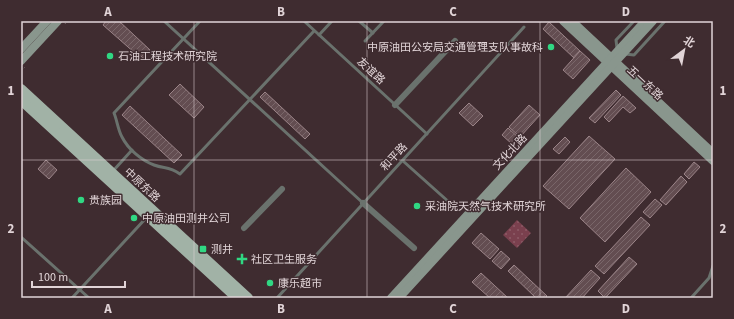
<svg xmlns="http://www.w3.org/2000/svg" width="734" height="319" font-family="'Source Sans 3','Noto Sans SC',sans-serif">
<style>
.grass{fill:url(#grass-dots)}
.building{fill:url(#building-hatch);stroke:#9b8488}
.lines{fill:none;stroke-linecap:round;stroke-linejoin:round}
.path{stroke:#7c6b6f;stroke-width:1;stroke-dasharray:1 3;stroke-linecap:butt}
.lane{stroke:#6a726d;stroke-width:3}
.street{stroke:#6a726d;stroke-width:6}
.secondary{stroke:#89968d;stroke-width:8}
.primary{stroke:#a1b2a6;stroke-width:10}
.grid{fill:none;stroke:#e1d4d7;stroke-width:1;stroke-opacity:0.55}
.poi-dot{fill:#30d883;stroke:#3f2c30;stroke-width:1.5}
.labels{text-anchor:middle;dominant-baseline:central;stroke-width:3;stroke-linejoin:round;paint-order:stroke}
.poi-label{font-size:11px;fill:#e1d4d7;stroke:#3f2c30;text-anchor:start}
.street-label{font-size:11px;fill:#e1d4d7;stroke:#3f2c30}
.neatline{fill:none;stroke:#e1d4d7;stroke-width:1.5}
.grid-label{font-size:13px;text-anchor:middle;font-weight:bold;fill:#e1d4d7}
</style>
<defs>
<pattern id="grass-dots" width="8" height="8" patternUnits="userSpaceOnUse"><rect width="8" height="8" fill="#7a404e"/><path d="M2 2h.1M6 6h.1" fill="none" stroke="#8d5b67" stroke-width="1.8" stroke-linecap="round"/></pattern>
<pattern id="building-hatch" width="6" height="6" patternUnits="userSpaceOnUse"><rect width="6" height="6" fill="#634d51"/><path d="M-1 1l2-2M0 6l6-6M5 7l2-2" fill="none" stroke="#796669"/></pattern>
</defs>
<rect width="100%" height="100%" fill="#3f2c30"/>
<!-- grass -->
<path class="grass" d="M517,220L531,233L517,248L503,235Z"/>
<!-- building -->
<g class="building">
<path d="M106,21H119L150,50L143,58L137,53L136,54L103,25Z"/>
<path d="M549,22L580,51L574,58L543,29Z"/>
<path d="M580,51L590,60L573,79L563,70Z"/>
<path d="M180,84L204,107L194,118L169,95Z"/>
<path d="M616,90L621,95L595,123L589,118Z"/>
<path d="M265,92L310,134L305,139L260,97Z"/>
<path d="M623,96L636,108L630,113L623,107L609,122L604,117Z"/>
<path d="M469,103L483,116L473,126L459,113Z"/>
<path d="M529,105L540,115L520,137L509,127Z"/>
<path d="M130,106L182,155L174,163L122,115Z"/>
<path d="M508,128L519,138L513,145L502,135Z"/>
<path d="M589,136L615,159L569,209L543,186Z"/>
<path d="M565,137L570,142L559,154L553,149Z"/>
<path d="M46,160L57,170L49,179L38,169Z"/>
<path d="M694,162L700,167L689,179L684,174Z"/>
<path d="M626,168L651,192L605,242L580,218Z"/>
<path d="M681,176L687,182L666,205L660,200Z"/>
<path d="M655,199L662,205L650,218L643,212Z"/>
<path d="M641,217L650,225L604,274L595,266Z"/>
<path d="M481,233L499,249L490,259L472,243Z"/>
<path d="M501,251L510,259L501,269L492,261Z"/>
<path d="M629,257L637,264L605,298L598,291Z"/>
<path d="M514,265L547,296L545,298H536L508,271Z"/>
<path d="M591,270L600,278L582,298H565Z"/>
<path d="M481,273L508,298H490L472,282Z"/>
</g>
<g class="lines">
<!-- path -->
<g class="path">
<path d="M65,24L67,21"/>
<path d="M21,71L25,67"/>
</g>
<!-- lane -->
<g class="lane">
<path d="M164,21L363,203"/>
<path d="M200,21L114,113C117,120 118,130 122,137C128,149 141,160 154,165C165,169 169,166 180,174L314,31"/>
<path d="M304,21L427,134"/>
<path d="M359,21L373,33"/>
<path d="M319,35L332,21"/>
<path d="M365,41L384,21"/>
<path d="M617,48L616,40L634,21"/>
<path d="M625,54L634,55L665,21"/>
<path d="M403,161L450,203"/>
<path d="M113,171L132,150"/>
<path d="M21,237L89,298"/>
<path d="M72,298L147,217"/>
<path d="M277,298L524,27"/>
<path d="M691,298L709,278L713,266"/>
</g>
<!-- street -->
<g class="street">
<path d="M395,105L455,41"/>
<path d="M363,203L414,248"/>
<path d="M244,228L282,189"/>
</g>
<!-- secondary -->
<g class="secondary">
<path d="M563,21L713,161"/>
<path d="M572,21L713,153"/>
<path d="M21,49L47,21"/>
<path d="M21,61L58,21"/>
<path d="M391,298L645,21"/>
<path d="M399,298L653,21"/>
</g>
<!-- primary -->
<g class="primary">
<path d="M21,89L248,298"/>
<path d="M21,100L237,298"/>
</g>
</g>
<!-- grid -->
<path class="grid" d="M194,21V298M367,21V298M540,21V298M21,160H713"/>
<!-- markers -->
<g class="poi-dot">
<circle cx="551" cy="47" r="4"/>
<circle cx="110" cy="56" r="4"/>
<circle cx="81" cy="200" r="4"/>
<circle cx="417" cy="206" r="4"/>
<circle cx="134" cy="218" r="4"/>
<rect x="199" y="245" width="8" height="8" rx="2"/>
<path d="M240 253h4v4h4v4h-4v4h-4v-4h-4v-4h4z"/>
<circle cx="270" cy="283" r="4"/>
</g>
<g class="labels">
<!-- poi labels -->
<g class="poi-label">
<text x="543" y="47" text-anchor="end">中原油田公安局交通管理支队事故科</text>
<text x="118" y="56">石油工程技术研究院</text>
<text x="89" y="200">贵族园</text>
<text x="425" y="206">采油院天然气技术研究所</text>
<text x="142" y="218">中原油田测井公司</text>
<text x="211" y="249">测井</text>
<text x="251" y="259">社区卫生服务</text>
<text x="278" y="283">康乐超市</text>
</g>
<!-- street labels -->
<g class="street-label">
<text transform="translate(371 71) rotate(43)">友谊路</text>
<text transform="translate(645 83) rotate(43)">五一东路</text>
<text transform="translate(510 152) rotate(-47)">文化北路</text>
<text transform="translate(394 157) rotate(-47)">和平路</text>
<text transform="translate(142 185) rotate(43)">中原东路</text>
</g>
</g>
<!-- border -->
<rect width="734" height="319" fill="none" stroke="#3f2c30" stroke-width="44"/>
<!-- north arrow -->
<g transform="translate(684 50) rotate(32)" stroke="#3f2c30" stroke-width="3" paint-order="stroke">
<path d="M0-3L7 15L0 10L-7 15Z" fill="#e1d4d7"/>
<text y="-6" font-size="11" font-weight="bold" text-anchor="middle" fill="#e1d4d7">北</text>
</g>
<!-- scale -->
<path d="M32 281v6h93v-6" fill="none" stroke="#e1d4d7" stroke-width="2"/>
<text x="38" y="281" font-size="12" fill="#e1d4d7" stroke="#3f2c30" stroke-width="3" paint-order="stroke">100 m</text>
<rect x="22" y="22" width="690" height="275" class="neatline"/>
<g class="grid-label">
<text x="108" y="16">A</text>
<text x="281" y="16">B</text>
<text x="453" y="16">C</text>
<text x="626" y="16">D</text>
<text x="11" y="95">1</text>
<text x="723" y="95">1</text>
<text x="11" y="233">2</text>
<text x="723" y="233">2</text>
<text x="108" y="313">A</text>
<text x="281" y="313">B</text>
<text x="453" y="313">C</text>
<text x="626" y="313">D</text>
</g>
</svg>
